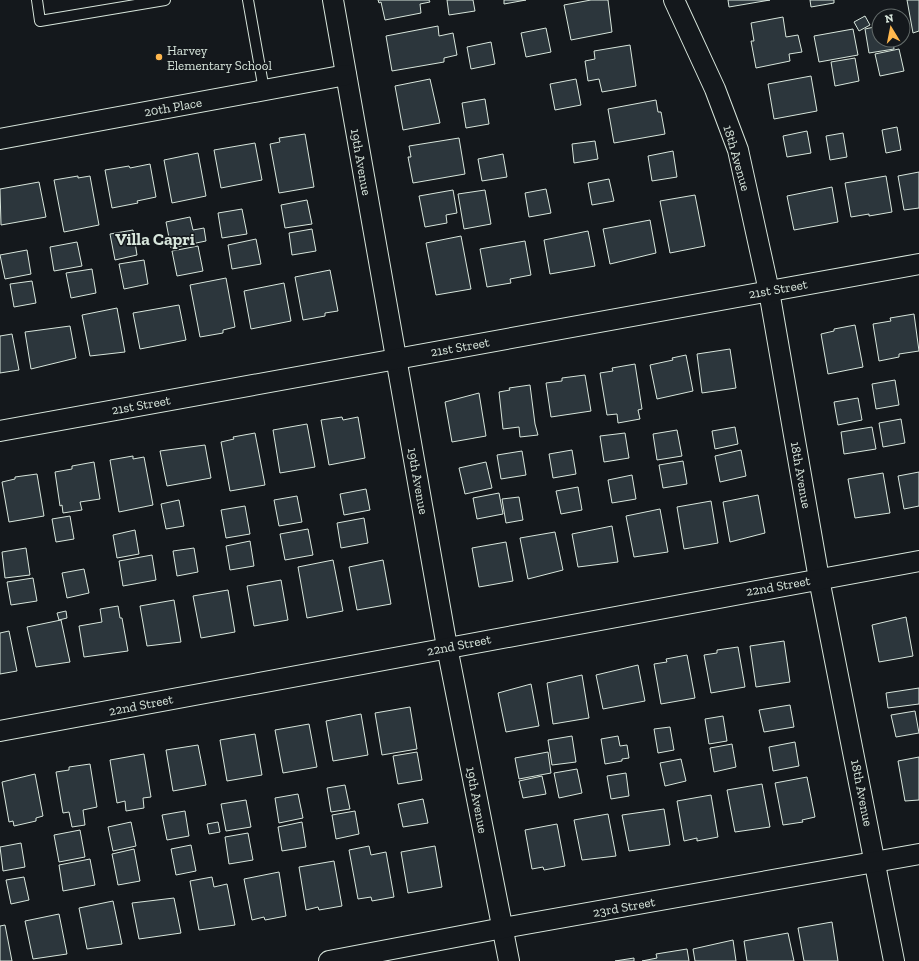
<svg xmlns="http://www.w3.org/2000/svg" width="919" height="961" font-family="'Zilla Slab',serif">
<style>
.building{fill:#2c363c;stroke:#d8e6dc}
.lines{fill:none;stroke-linecap:round;stroke-linejoin:round}
.lane-casing{stroke:#d8e6dc;stroke-width:12}
.street-casing{stroke:#d8e6dc;stroke-width:22}
.lane{stroke:#14181c;stroke-width:10}
.street{stroke:#14181c;stroke-width:20}
.poi-dot{fill:#ffb74d;stroke:#14181c;stroke-width:1.5}
.labels{text-anchor:middle;dominant-baseline:central;stroke-width:3;stroke-linejoin:round;paint-order:stroke}
.poi-label{font-size:13px;fill:#d8e6dc;stroke:#14181c;text-anchor:start}
.street-label{font-size:13px;fill:#d8e6dc;stroke:#14181c}
.district-label{font-size:17px;font-weight:bold;fill:#d8e6dc;stroke:#14181c}
</style>
<rect width="100%" height="100%" fill="#14181c"/>
<!-- building -->
<g class="building">
<path d="M378,0H429L430,2L420,4L421,13L385,20L381,2L379,3Z"/>
<path d="M447,0H473L475,11L449,15Z"/>
<path d="M504,0H526L504,4Z"/>
<path d="M591,0H608L612,32L571,40L564,5Z"/>
<path d="M728,0H770L729,7Z"/>
<path d="M810,0H834V3L811,7Z"/>
<path d="M907,0H919V31L913,33Z"/>
<path d="M865,16L870,25L859,31L854,22Z"/>
<path d="M783,17L786,37L798,35L802,52L789,54L790,61L756,68L751,41H754L751,23Z"/>
<path d="M438,26L439,36L453,33L457,55L444,58V62L392,71L386,36Z"/>
<path d="M879,26V40H893L894,49L869,53L865,29Z"/>
<path d="M546,28L551,52L526,57L521,33Z"/>
<path d="M853,29L858,55L819,62L814,36Z"/>
<path d="M491,42L495,64L471,69L467,47Z"/>
<path d="M630,45L636,86L602,92L599,79L588,81L585,61L595,59L594,51Z"/>
<path d="M899,49L904,71L880,76L875,54Z"/>
<path d="M855,58L859,81L835,86L831,62Z"/>
<path d="M811,76L817,111L774,119L768,84Z"/>
<path d="M430,79L440,123L403,130L395,86Z"/>
<path d="M576,79L581,105L555,110L550,84Z"/>
<path d="M485,99L489,124L466,128L462,103Z"/>
<path d="M656,100L658,112H661L665,134L614,143L608,109Z"/>
<path d="M897,127L901,150L886,153L882,130Z"/>
<path d="M807,131L811,153L787,157L783,136Z"/>
<path d="M843,133L847,157L830,160L826,136Z"/>
<path d="M305,134L314,187L279,193L270,144L280,142L279,138Z"/>
<path d="M459,138L465,174L413,183L408,157H411L409,146Z"/>
<path d="M595,141L598,159L574,163L572,144Z"/>
<path d="M255,143L262,180L221,188L214,150Z"/>
<path d="M673,151L677,177L652,181L648,156Z"/>
<path d="M198,153L206,196L172,203L164,160Z"/>
<path d="M503,154L507,177L482,181L478,159Z"/>
<path d="M150,164L156,197L137,201L138,203L112,208L105,170L129,166L130,168Z"/>
<path d="M919,172V208L904,210L898,176Z"/>
<path d="M78,176V178L90,176L99,225L64,232L54,180Z"/>
<path d="M886,176L892,212L869,216V214L851,217L845,183Z"/>
<path d="M609,179L614,201L592,205L588,183Z"/>
<path d="M39,182L46,217L1,225L0,189Z"/>
<path d="M832,187L838,222L794,230L787,196Z"/>
<path d="M546,189L551,213L529,217L525,193Z"/>
<path d="M453,190L457,213L446,215L447,223L425,227L419,196Z"/>
<path d="M485,190L491,224L464,229L458,194Z"/>
<path d="M695,195L705,246L670,253L660,201Z"/>
<path d="M307,200L312,224L285,228L281,205Z"/>
<path d="M242,209L247,234L222,238L218,213Z"/>
<path d="M190,217L193,230L204,228L206,241L171,248L166,222Z"/>
<path d="M650,220L656,253L610,264L603,229Z"/>
<path d="M312,229L316,251L292,255L289,233Z"/>
<path d="M133,230L137,255L115,260L110,234Z"/>
<path d="M588,231L595,266L550,274L544,240Z"/>
<path d="M461,236L471,289L436,295L426,243Z"/>
<path d="M256,239L261,264L232,269L228,245Z"/>
<path d="M525,241L531,275L510,279L511,283L487,287L480,249Z"/>
<path d="M77,242L82,266L54,271L50,247Z"/>
<path d="M198,246L203,271L177,276L172,251Z"/>
<path d="M27,250L31,274L5,279L0,255Z"/>
<path d="M144,260L148,284L124,289L119,264Z"/>
<path d="M92,269L96,293L71,298L66,273Z"/>
<path d="M330,270L338,311L325,313V316L303,320L295,277Z"/>
<path d="M226,278L235,327L223,330V333L200,337L190,285Z"/>
<path d="M32,281L36,303L14,307L10,284Z"/>
<path d="M284,283L291,321L251,329L244,291Z"/>
<path d="M179,305L186,340L140,349L133,313Z"/>
<path d="M117,308L125,352L90,356L82,315Z"/>
<path d="M914,314L919,351L899,354V357L879,361L873,324L891,321L890,318Z"/>
<path d="M855,325L863,367L828,374L821,334L834,331V329Z"/>
<path d="M70,326L76,358L31,369L25,332Z"/>
<path d="M12,334L19,370L0,373V336Z"/>
<path d="M730,349L736,388L702,393L697,354Z"/>
<path d="M686,355L693,391L657,399L650,365L673,360L672,358Z"/>
<path d="M635,364L642,409L638,410L640,419L618,423L617,414L607,415L600,373L613,371L612,368Z"/>
<path d="M585,375L591,411L551,417L546,383L562,381V378Z"/>
<path d="M895,380L899,405L876,409L872,384Z"/>
<path d="M530,385L535,424L538,435L520,437L519,427L503,429L499,392L510,390L509,388Z"/>
<path d="M479,393L486,436L452,442L445,402Z"/>
<path d="M858,398L862,420L838,425L834,402Z"/>
<path d="M342,417L343,420L358,417L365,458L329,465L321,420Z"/>
<path d="M901,419L905,443L883,447L879,423Z"/>
<path d="M307,424L315,467L280,473L273,430Z"/>
<path d="M735,427L738,444L715,449L712,431Z"/>
<path d="M872,427L876,449L844,454L841,432Z"/>
<path d="M677,430L682,456L657,460L653,434Z"/>
<path d="M255,433L265,485L230,491L221,442L234,439L233,437Z"/>
<path d="M625,433L629,458L604,462L600,436Z"/>
<path d="M205,445L211,478L167,486L160,451Z"/>
<path d="M572,450L576,474L553,478L549,454Z"/>
<path d="M741,450L746,476L720,482L715,456Z"/>
<path d="M522,451L526,475L501,479L497,455Z"/>
<path d="M133,456V459L144,457L153,505L119,512L110,460Z"/>
<path d="M683,461L687,484L663,488L659,465Z"/>
<path d="M94,462L100,499L80,502L82,510L63,513L62,505L60,506L55,472L72,469V466Z"/>
<path d="M486,462L492,488L465,494L459,468Z"/>
<path d="M919,472V506L904,509L898,476Z"/>
<path d="M883,473L890,513L855,518L848,479Z"/>
<path d="M37,474L44,516L9,522L2,482L15,479V477Z"/>
<path d="M632,475L636,499L612,503L608,480Z"/>
<path d="M578,487L582,510L561,514L556,491Z"/>
<path d="M366,489L370,510L344,515L340,494Z"/>
<path d="M499,493L503,514L477,519L473,498Z"/>
<path d="M758,495L765,533L730,542L723,502Z"/>
<path d="M297,496L302,522L279,526L274,500Z"/>
<path d="M519,497L523,520L506,523L502,499Z"/>
<path d="M179,500L184,526L166,529L161,504Z"/>
<path d="M711,501L718,543L684,549L677,507Z"/>
<path d="M245,506L250,534L226,538L221,510Z"/>
<path d="M660,509L668,552L634,557L626,516Z"/>
<path d="M70,516L74,539L56,542L52,519Z"/>
<path d="M364,518L368,543L341,548L337,523Z"/>
<path d="M612,526L618,562L578,567L572,534Z"/>
<path d="M308,529L313,555L285,560L280,534Z"/>
<path d="M135,530L139,554L117,558L113,535Z"/>
<path d="M555,532L563,570L528,579L520,538Z"/>
<path d="M250,541L254,566L230,570L226,546Z"/>
<path d="M506,542L513,581L479,587L472,548Z"/>
<path d="M26,548L30,575L5,578L2,552Z"/>
<path d="M194,548L198,572L177,576L173,551Z"/>
<path d="M152,555L156,580L123,586L119,561Z"/>
<path d="M333,560L343,611L307,618L298,567Z"/>
<path d="M383,560L391,604L357,610L349,567Z"/>
<path d="M84,569L89,593L67,598L62,573Z"/>
<path d="M33,578L37,601L11,605L7,582Z"/>
<path d="M281,580L288,620L254,626L247,586Z"/>
<path d="M228,590L235,632L201,638L193,596Z"/>
<path d="M174,600L181,642L147,646L140,606Z"/>
<path d="M118,606L120,618H122L128,651L84,657L79,626L102,622L100,609Z"/>
<path d="M66,611L67,618L59,620L57,613Z"/>
<path d="M906,617L913,656L879,662L872,625Z"/>
<path d="M61,620L70,662L36,667L27,627Z"/>
<path d="M9,631L17,671L0,674V633Z"/>
<path d="M784,641L790,682L756,687L750,646Z"/>
<path d="M738,647L745,687L711,693L704,655L717,653V650Z"/>
<path d="M687,655L695,698L661,704L654,664L667,662L666,659Z"/>
<path d="M638,665L645,701L603,709L596,675Z"/>
<path d="M582,675L589,718L553,724L547,683Z"/>
<path d="M531,684L539,726L506,732L498,693Z"/>
<path d="M919,688V704L888,708L886,693Z"/>
<path d="M790,705L794,727L764,732L759,710Z"/>
<path d="M410,707L417,749L382,755L375,713Z"/>
<path d="M915,711L919,733L896,737L891,715Z"/>
<path d="M361,714L368,755L333,761L326,721Z"/>
<path d="M723,716L727,741L709,744L705,719Z"/>
<path d="M309,724L317,767L283,773L275,730Z"/>
<path d="M670,727L674,750L658,753L654,729Z"/>
<path d="M255,734L262,775L227,781L220,740Z"/>
<path d="M572,736L576,762L552,765L548,740Z"/>
<path d="M618,736L620,746L627,745L629,758L622,759V761L605,764L601,739Z"/>
<path d="M795,742L799,766L773,771L769,747Z"/>
<path d="M732,744L736,767L714,772L710,748Z"/>
<path d="M198,745L206,785L173,791L166,750Z"/>
<path d="M417,752L422,780L398,784L393,756Z"/>
<path d="M548,752L551,773L519,779L515,758Z"/>
<path d="M144,754L151,797L143,798L144,808L126,811L125,801L117,803L110,760Z"/>
<path d="M919,757V800L905,801L898,761Z"/>
<path d="M681,759L686,781L665,786L660,763Z"/>
<path d="M90,764L97,807L83,810L85,825L72,827L69,812L63,813L56,772L69,770V767Z"/>
<path d="M577,769L582,793L559,798L554,773Z"/>
<path d="M626,773L629,796L611,799L607,776Z"/>
<path d="M35,774L43,816L36,818V821L14,826L13,821L9,822L2,782Z"/>
<path d="M542,776L546,794L523,798L519,781Z"/>
<path d="M807,777L815,817L802,820L803,822L783,825L775,783Z"/>
<path d="M762,784L770,827L735,832L727,790Z"/>
<path d="M345,785L350,809L331,812L327,788Z"/>
<path d="M298,794L303,818L279,823L275,798Z"/>
<path d="M711,795L718,837L697,841V838L684,841L677,801Z"/>
<path d="M423,799L428,823L403,827L398,804Z"/>
<path d="M246,800L251,827L226,831L221,804Z"/>
<path d="M664,809L670,845L629,851L622,815Z"/>
<path d="M185,811L189,836L167,840L162,815Z"/>
<path d="M355,811L359,834L336,839L332,815Z"/>
<path d="M608,814L616,856L582,860L574,820Z"/>
<path d="M131,822L136,846L113,851L108,827Z"/>
<path d="M218,822L220,832L209,834L207,824Z"/>
<path d="M302,822L306,847L282,851L278,827Z"/>
<path d="M557,824L565,866L544,870L543,867L532,869L525,830Z"/>
<path d="M80,830L85,857L59,862L54,835Z"/>
<path d="M248,833L253,860L229,864L225,837Z"/>
<path d="M21,843L25,867L3,871L0,847Z"/>
<path d="M191,845L196,871L176,875L171,849Z"/>
<path d="M369,846L371,855L386,852L394,897L372,901L371,897L358,899L349,850Z"/>
<path d="M435,846L442,887L408,893L401,852Z"/>
<path d="M134,849L140,881L118,885L112,854Z"/>
<path d="M90,859L95,885L63,891L59,865Z"/>
<path d="M334,861L342,906L319,910L318,907L306,910L299,867Z"/>
<path d="M279,872L286,916L265,920L264,917L252,920L244,879Z"/>
<path d="M24,877L29,900L11,904L6,880Z"/>
<path d="M212,877L214,887L227,884L235,925L199,930L190,881Z"/>
<path d="M174,898L181,933L139,939L132,903Z"/>
<path d="M113,901L122,944L87,949L79,908Z"/>
<path d="M59,914L67,954L33,959L25,921Z"/>
<path d="M832,922L838,961H804L798,928Z"/>
<path d="M5,925L12,961H0V926Z"/>
<path d="M788,933L794,961H747L744,941Z"/>
<path d="M733,940L736,961H695L693,949Z"/>
<path d="M687,949L689,961H642L657,958L656,954Z"/>
<path d="M634,958V961H615Z"/>
</g>
<g class="lines">
<defs>
<g id="lane">
<path d="M37,0L40,21L165,0"/>
<path d="M248,0L264,90"/>
</g>
<g id="street">
<path d="M333,0L447,647L509,961"/>
<path d="M674,0L715,89L738,150L769,291L819,579L894,961"/>
<path d="M0,139L346,75"/>
<path d="M0,431L919,264"/>
<path d="M0,731L919,561"/>
<path d="M329,961L503,928L919,854"/>
</g>
</defs>
<!-- lane casing -->
<use href="#lane" class="lane-casing"/>
<!-- street casing -->
<use href="#street" class="street-casing"/>
<!-- lane -->
<use href="#lane" class="lane"/>
<!-- street -->
<use href="#street" class="street"/>
</g>
<!-- markers -->
<circle class="poi-dot" cx="159" cy="57" r="4"/>
<g class="labels">
<!-- poi labels -->
<g class="poi-label">
<text x="167" y="50">Harvey<tspan x="167" dy="15">Elementary School</tspan></text>
</g>
<!-- street labels -->
<g class="street-label">
<text transform="translate(173 107) rotate(-10)">20th Place</text>
<text transform="translate(737 158) rotate(74)">18th Avenue</text>
<text transform="translate(361 162) rotate(80)">19th Avenue</text>
<text transform="translate(778 289) rotate(-10)">21st Street</text>
<text transform="translate(460 347) rotate(-10)">21st Street</text>
<text transform="translate(141 405) rotate(-10)">21st Street</text>
<text transform="translate(801 475) rotate(80)">18th Avenue</text>
<text transform="translate(418 481) rotate(80)">19th Avenue</text>
<text transform="translate(778 586) rotate(-10)">22nd Street</text>
<text transform="translate(459 645) rotate(-11)">22nd Street</text>
<text transform="translate(141 705) rotate(-11)">22nd Street</text>
<text transform="translate(862 793) rotate(79)">18th Avenue</text>
<text transform="translate(477 800) rotate(79)">19th Avenue</text>
<text transform="translate(624 907) rotate(-10)">23rd Street</text>
</g>
<!-- district labels -->
<g class="district-label">
<text x="155" y="239">Villa Capri</text>
</g>
</g>
<!-- north arrow -->
<g transform="translate(891 28) rotate(350)"><circle r="19" fill="#14181c" stroke="#626a69"/>
<path d="M0-3L7 15L0 10L-7 15Z" fill="#ffb74d"/>
<text y="-6" font-size="11" font-weight="bold" text-anchor="middle" fill="#d8e6dc">N</text>
</g>
</svg>
